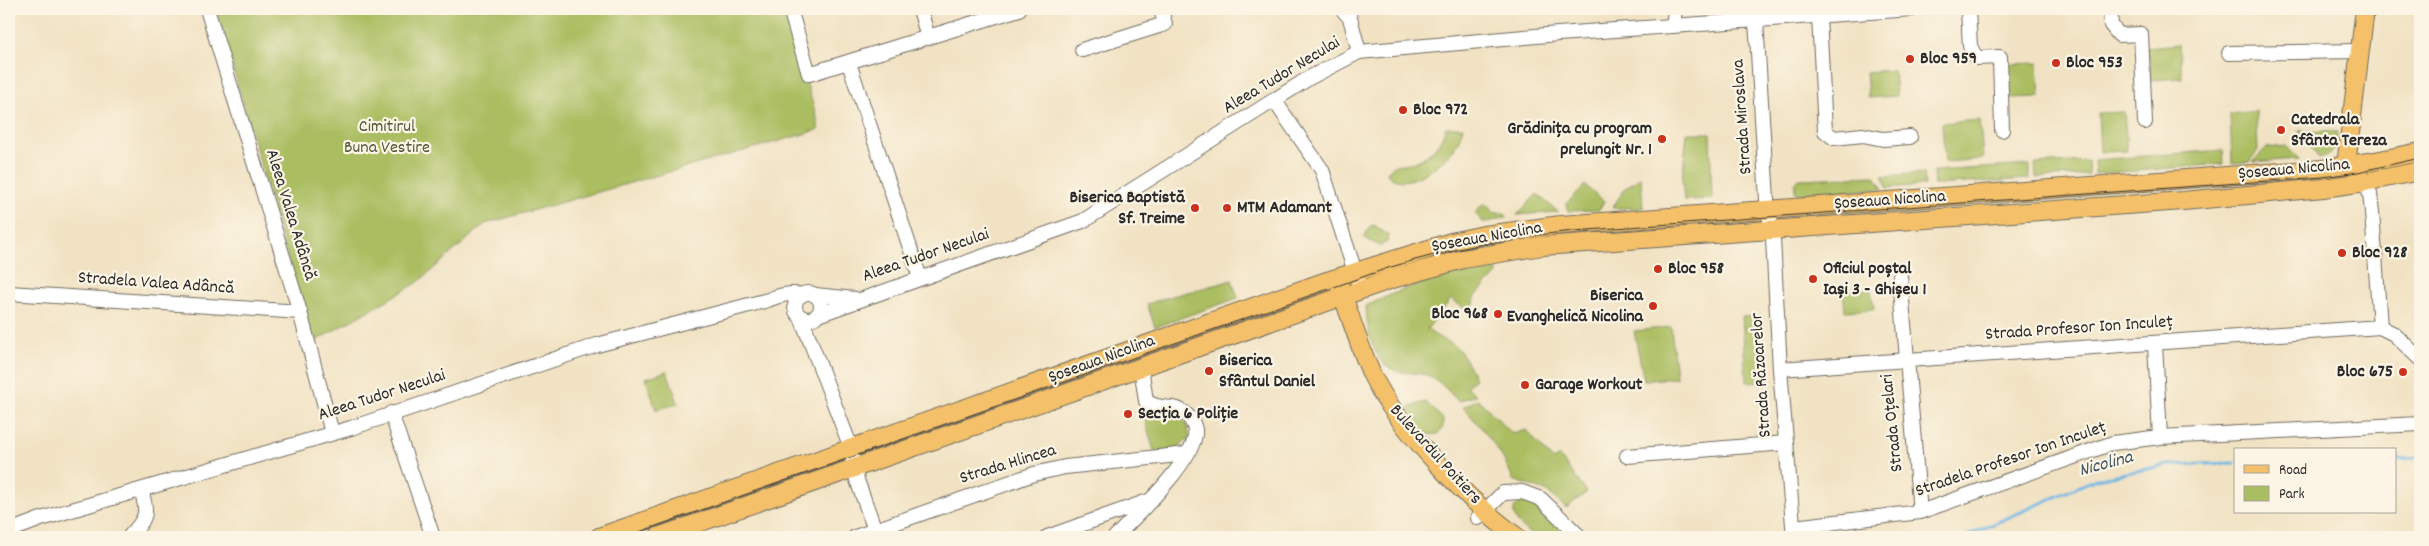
<svg xmlns="http://www.w3.org/2000/svg" width="2429" height="546" font-family="Dekko,sans-serif">
<style>
.green{fill:#aabd60;stroke:#6a7446}
.lines{fill:none;stroke-linecap:round;stroke-linejoin:round}
.stream{stroke:#6fb7e6;stroke-width:3}
.minor-casing{stroke:#706b60;stroke-width:16}
.major-casing{stroke:#706b60;stroke-width:20}
.minor{stroke:#fff;stroke-width:14}
.major{stroke:#f4c16a;stroke-width:18}
.tram{stroke:#2b2b2b;stroke-width:1}
.poi-dot{fill:#c8321e;stroke:#fcf5e5;stroke-width:2}
.labels{text-anchor:middle;dominant-baseline:central;stroke-width:4.5;stroke-linejoin:round;paint-order:stroke}
.poi-label{font-size:18px;font-weight:bold;fill:#2b2b2b;stroke:#fcf5e5;text-anchor:start}
.street-label{font-size:18px;fill:#2b2b2b;stroke:#fcf5e5}
.park-label{font-size:18px;fill:#51573b;stroke:#fcf5e5}
.water-label{font-size:19px;font-style:italic;fill:#3f5563;stroke:#fcf5e5}
</style>
<rect width="100%" height="100%" fill="#fcf5e5"/>
<filter id="ink" filterUnits="userSpaceOnUse"><feTurbulence type="fractalNoise" baseFrequency=".02" numOctaves="2"/><feDisplacementMap in="SourceGraphic" scale="10" xChannelSelector="R" yChannelSelector="G"/><feConvolveMatrix kernelMatrix="1 2 1 2 8 2 1 2 1" color-interpolation-filters="sRGB"/></filter>
<filter id="wash" filterUnits="userSpaceOnUse"><feTurbulence type="fractalNoise" baseFrequency=".0096" numOctaves="4" result="noise"/><feDisplacementMap in="SourceGraphic" scale="20" xChannelSelector="R" yChannelSelector="G"/><feGaussianBlur stdDeviation="1.12" result="paint"/><feColorMatrix in="noise" values="0 0 0 0 0 0 0 0 0 0 0 0 0 0 0 0 0 1.4 0 .05"/><feComposite in="paint" operator="in"/></filter>
<g filter="url(#wash)">
<rect width="100%" height="100%" fill="#f1e2c3"/>
<!-- green -->
<g class="green">
<path d="M216,9H785L818,122V130L485,224L417,283L312,343Z"/>
<path d="M2179,44L2182,78L2150,80L2147,47Z"/>
<path d="M2038,63L2040,97L2005,98L2004,64Z"/>
<path d="M1894,70L1896,96L1868,98L1866,72Z"/>
<path d="M2256,111L2258,150L2249,162L2232,163L2230,114Z"/>
<path d="M2124,112L2127,151L2100,152L2098,113Z"/>
<path d="M1980,120L1983,159L1945,162L1942,123Z"/>
<path d="M1445,127H1463C1461,134 1458,143 1454,149C1442,165 1403,194 1387,174C1392,162 1401,165 1411,163C1427,159 1443,143 1445,127Z"/>
<path d="M2299,131L2338,132C2336,147 2335,154 2319,158L2300,137Z"/>
<path d="M1687,133H1710L1712,199L1684,200L1682,180Z"/>
<path d="M2286,146L2300,159L2252,162L2266,148Z"/>
<path d="M2223,150L2224,164L2095,174L2094,160Z"/>
<path d="M2088,161L2089,175L2036,178L2035,164Z"/>
<path d="M2030,165V179L1934,185L1933,171Z"/>
<path d="M1924,173L1925,185L1888,188L1882,176Z"/>
<path d="M1875,176L1883,189L1799,194L1795,192V184L1799,179Z"/>
<path d="M1641,177L1643,208H1612L1626,187Z"/>
<path d="M1585,185L1604,201L1599,210L1568,211L1567,203Z"/>
<path d="M1537,194L1558,212L1517,215Z"/>
<path d="M1484,203L1495,213H1504L1507,217L1484,223L1475,213Z"/>
<path d="M1374,225L1389,236L1387,242L1380,246L1364,238L1369,227Z"/>
<path d="M1496,268L1497,274L1475,296L1474,304L1465,309L1451,299L1427,329C1435,336 1442,339 1451,343C1463,350 1469,367 1475,379L1467,386L1476,395L1458,401C1449,392 1440,381 1429,376C1417,371 1404,375 1394,370C1371,361 1367,327 1366,306C1404,288 1454,268 1496,268Z"/>
<path d="M1232,280L1238,298L1155,327L1147,304C1175,294 1203,289 1232,280Z"/>
<path d="M1871,289L1874,309L1845,311L1843,291Z"/>
<path d="M1759,316L1764,381L1746,382L1742,317Z"/>
<path d="M1671,327L1676,378L1644,380L1634,331Z"/>
<path d="M667,371L678,403L656,410L646,378Z"/>
<path d="M1478,399L1513,434L1526,430L1553,460L1559,456L1587,492L1566,508L1546,491L1513,480C1503,451 1483,430 1463,407Z"/>
<path d="M1426,402L1443,419V427L1438,434C1422,437 1417,427 1407,416L1410,406Z"/>
<path d="M1154,412C1172,414 1189,416 1189,438L1175,451H1154L1143,413Z"/>
<path d="M1528,501L1546,513L1568,537C1559,537 1544,540 1536,537C1521,531 1499,505 1528,501Z"/>
</g>
<g class="lines">
<!-- stream -->
<g class="stream">
<path d="M2395,459L2420,458"/>
<path d="M1964,537L2096,479L2167,465L2235,463"/>
</g>
</g>
</g>
<g filter="url(#ink)">
<g class="lines">
<defs>
<g id="minor">
<path d="M207,9L300,312L332,433"/>
<path d="M790,9L809,74L1019,9"/>
<path d="M920,9L928,38"/>
<path d="M1342,9L1350,18L1359,52"/>
<path d="M1968,9L1970,46L1976,58L2000,57L2002,130"/>
<path d="M2110,9L2111,25L2119,35L2141,34L2145,122"/>
<path d="M1819,16L1825,131L1834,138L1863,135L1883,139L1910,137"/>
<path d="M1756,20L1767,200L1773,239L1780,369L1794,537"/>
<path d="M1673,26L1675,9"/>
<path d="M1082,50L1165,24L1161,9"/>
<path d="M2229,53L2359,51"/>
<path d="M849,63L920,278"/>
<path d="M1274,100L1322,170L1358,281"/>
<path d="M2365,182L2370,194L2372,212L2380,327"/>
<path d="M1900,277L1920,512"/>
<path d="M9,293L300,312"/>
<circle cx="808" cy="306" r="13"/>
<path d="M815,295L855,299"/>
<path d="M818,315L1083,221L1309,78L1359,52L1558,34L1912,9"/>
<path d="M801,317L848,440L857,480L875,530L871,537"/>
<path d="M2155,344L2160,437"/>
<path d="M1780,369L2380,327L2394,334L2420,359"/>
<path d="M391,413L433,537"/>
<path d="M1627,456L1786,443"/>
<path d="M1478,518L1503,493L1522,492L1541,499L1580,537"/>
<path d="M1794,527L1920,512L2113,443L2160,437L2420,424"/>
<path d="M9,531L41,519L351,428L597,345L768,300C779,295 790,292 802,295"/>
<path d="M129,537C146,519 149,514 141,490"/>
<path d="M855,537L1034,474L1065,467L1187,454"/>
<path d="M1047,537L1148,501"/>
<path d="M1115,537C1133,519 1199,456 1195,430C1194,424 1190,418 1186,414C1176,405 1167,409 1157,406C1153,405 1149,403 1146,401L1141,367"/>
</g>
<g id="major">
<path d="M2359,173L2347,157L2365,9"/>
<path d="M1339,285C1350,315 1359,346 1372,375C1397,427 1470,503 1517,537"/>
<path d="M599,537L1327,281L1451,242L1484,235L1561,225L2322,169L2375,161L2420,152"/>
<path d="M658,537L1392,279L1463,259L1542,246L2183,201L2323,188L2365,182L2420,171"/>
</g>
</defs>
<!-- minor casing -->
<use href="#minor" class="minor-casing"/>
<!-- major casing -->
<use href="#major" class="major-casing"/>
<!-- minor -->
<use href="#minor" class="minor"/>
<!-- major -->
<use href="#major" class="major"/>
<!-- tram -->
<path class="tram" d="M625,537L1388,268C1449,249 1510,237 1574,231L2322,177L2358,172L2420,158"/>
</g>
</g>
<!-- markers -->
<g class="poi-dot">
<circle cx="1910" cy="59" r="5"/>
<circle cx="2056" cy="63" r="5"/>
<circle cx="1403" cy="110" r="5"/>
<circle cx="2281" cy="130" r="5"/>
<circle cx="1662" cy="139" r="5"/>
<circle cx="1195" cy="208" r="5"/>
<circle cx="1227" cy="208" r="5"/>
<circle cx="2342" cy="253" r="5"/>
<circle cx="1658" cy="269" r="5"/>
<circle cx="1813" cy="279" r="5"/>
<circle cx="1653" cy="306" r="5"/>
<circle cx="1498" cy="314" r="5"/>
<circle cx="1209" cy="371" r="5"/>
<circle cx="2403" cy="372" r="5"/>
<circle cx="1525" cy="385" r="5"/>
<circle cx="1128" cy="414" r="5"/>
</g>
<g class="labels">
<!-- poi labels -->
<g class="poi-label">
<text x="1920" y="59">Bloc 959</text>
<text x="2066" y="63">Bloc 953</text>
<text x="1413" y="110">Bloc 972</text>
<text x="2291" y="120">Catedrala<tspan x="2291" dy="21">Sfânta Tereza</tspan></text>
<text x="1652" y="129" text-anchor="end">Grădinița cu program<tspan x="1652" dy="21">prelungit Nr. 1</tspan></text>
<text x="1185" y="198" text-anchor="end">Biserica Baptistă<tspan x="1185" dy="21">Sf. Treime</tspan></text>
<text x="1237" y="208">MTM Adamant</text>
<text x="2352" y="253">Bloc 928</text>
<text x="1668" y="269">Bloc 958</text>
<text x="1823" y="269">Oficiul poștal<tspan x="1823" dy="21">Iași 3 - Ghișeu 1</tspan></text>
<text x="1643" y="296" text-anchor="end">Biserica<tspan x="1643" dy="21">Evanghelică Nicolina</tspan></text>
<text x="1488" y="314" text-anchor="end">Bloc 968</text>
<text x="1219" y="361">Biserica<tspan x="1219" dy="21">Sfântul Daniel</tspan></text>
<text x="2393" y="372" text-anchor="end">Bloc 675</text>
<text x="1535" y="385">Garage Workout</text>
<text x="1138" y="414">Secția 6 Poliție</text>
</g>
<!-- street labels -->
<g class="street-label">
<text transform="translate(1282 76) rotate(-31)">Aleea Tudor Neculai</text>
<text transform="translate(1743 117) rotate(-94)">Strada Miroslava</text>
<text transform="translate(2294 170) rotate(-5)">Șoseaua Nicolina</text>
<text transform="translate(1890 201) rotate(-4)">Șoseaua Nicolina</text>
<text transform="translate(290 215) rotate(73)">Aleea Valea Adâncă</text>
<text transform="translate(1487 238) rotate(-10)">Șoseaua Nicolina</text>
<text transform="translate(926 256) rotate(-19)">Aleea Tudor Neculai</text>
<text transform="translate(156 284) rotate(4)">Stradela Valea Adâncă</text>
<text transform="translate(2079 329) rotate(-4)">Strada Profesor Ion Inculeț</text>
<text transform="translate(1102 360) rotate(-20)">Șoseaua Nicolina</text>
<text transform="translate(1762 375) rotate(-94)">Strada Răzoarelor</text>
<text transform="translate(382 396) rotate(-18)">Aleea Tudor Neculai</text>
<text transform="translate(1893 423) rotate(-96)">Strada Oțelari</text>
<text transform="translate(1435 455) rotate(48)">Bulevardul Poitiers</text>
<text transform="translate(2011 460) rotate(-19)">Stradela Profesor Ion Inculeț</text>
<text transform="translate(1008 465) rotate(-17)">Strada Hlincea</text>
</g>
<!-- park labels -->
<g class="park-label">
<text x="387" y="127">Cimitirul<tspan x="387" dy="21">Buna Vestire</tspan></text>
</g>
<!-- water labels -->
<g class="water-label">
<text transform="translate(2106 465) rotate(-15)">Nicolina</text>
</g>
</g>
<!-- margin -->
<rect width="2429" height="546" fill="none" stroke="#fcf5e5" stroke-width="30"/>
<!-- legend -->
<rect x="2234" y="448" width="162" height="65" fill="#fcf5e5" stroke="#a8a49b"/>
<rect x="2244" y="465" width="25" height="8" fill="#f4c16a" stroke="#a8a49b"/>
<text x="2279" y="474" font-size="15" fill="#2b2b2b">Road</text>
<rect x="2244" y="486" width="25" height="15" fill="#aabd60" stroke="#a8a49b"/>
<text x="2279" y="498" font-size="15" fill="#2b2b2b">Park</text>
</svg>
